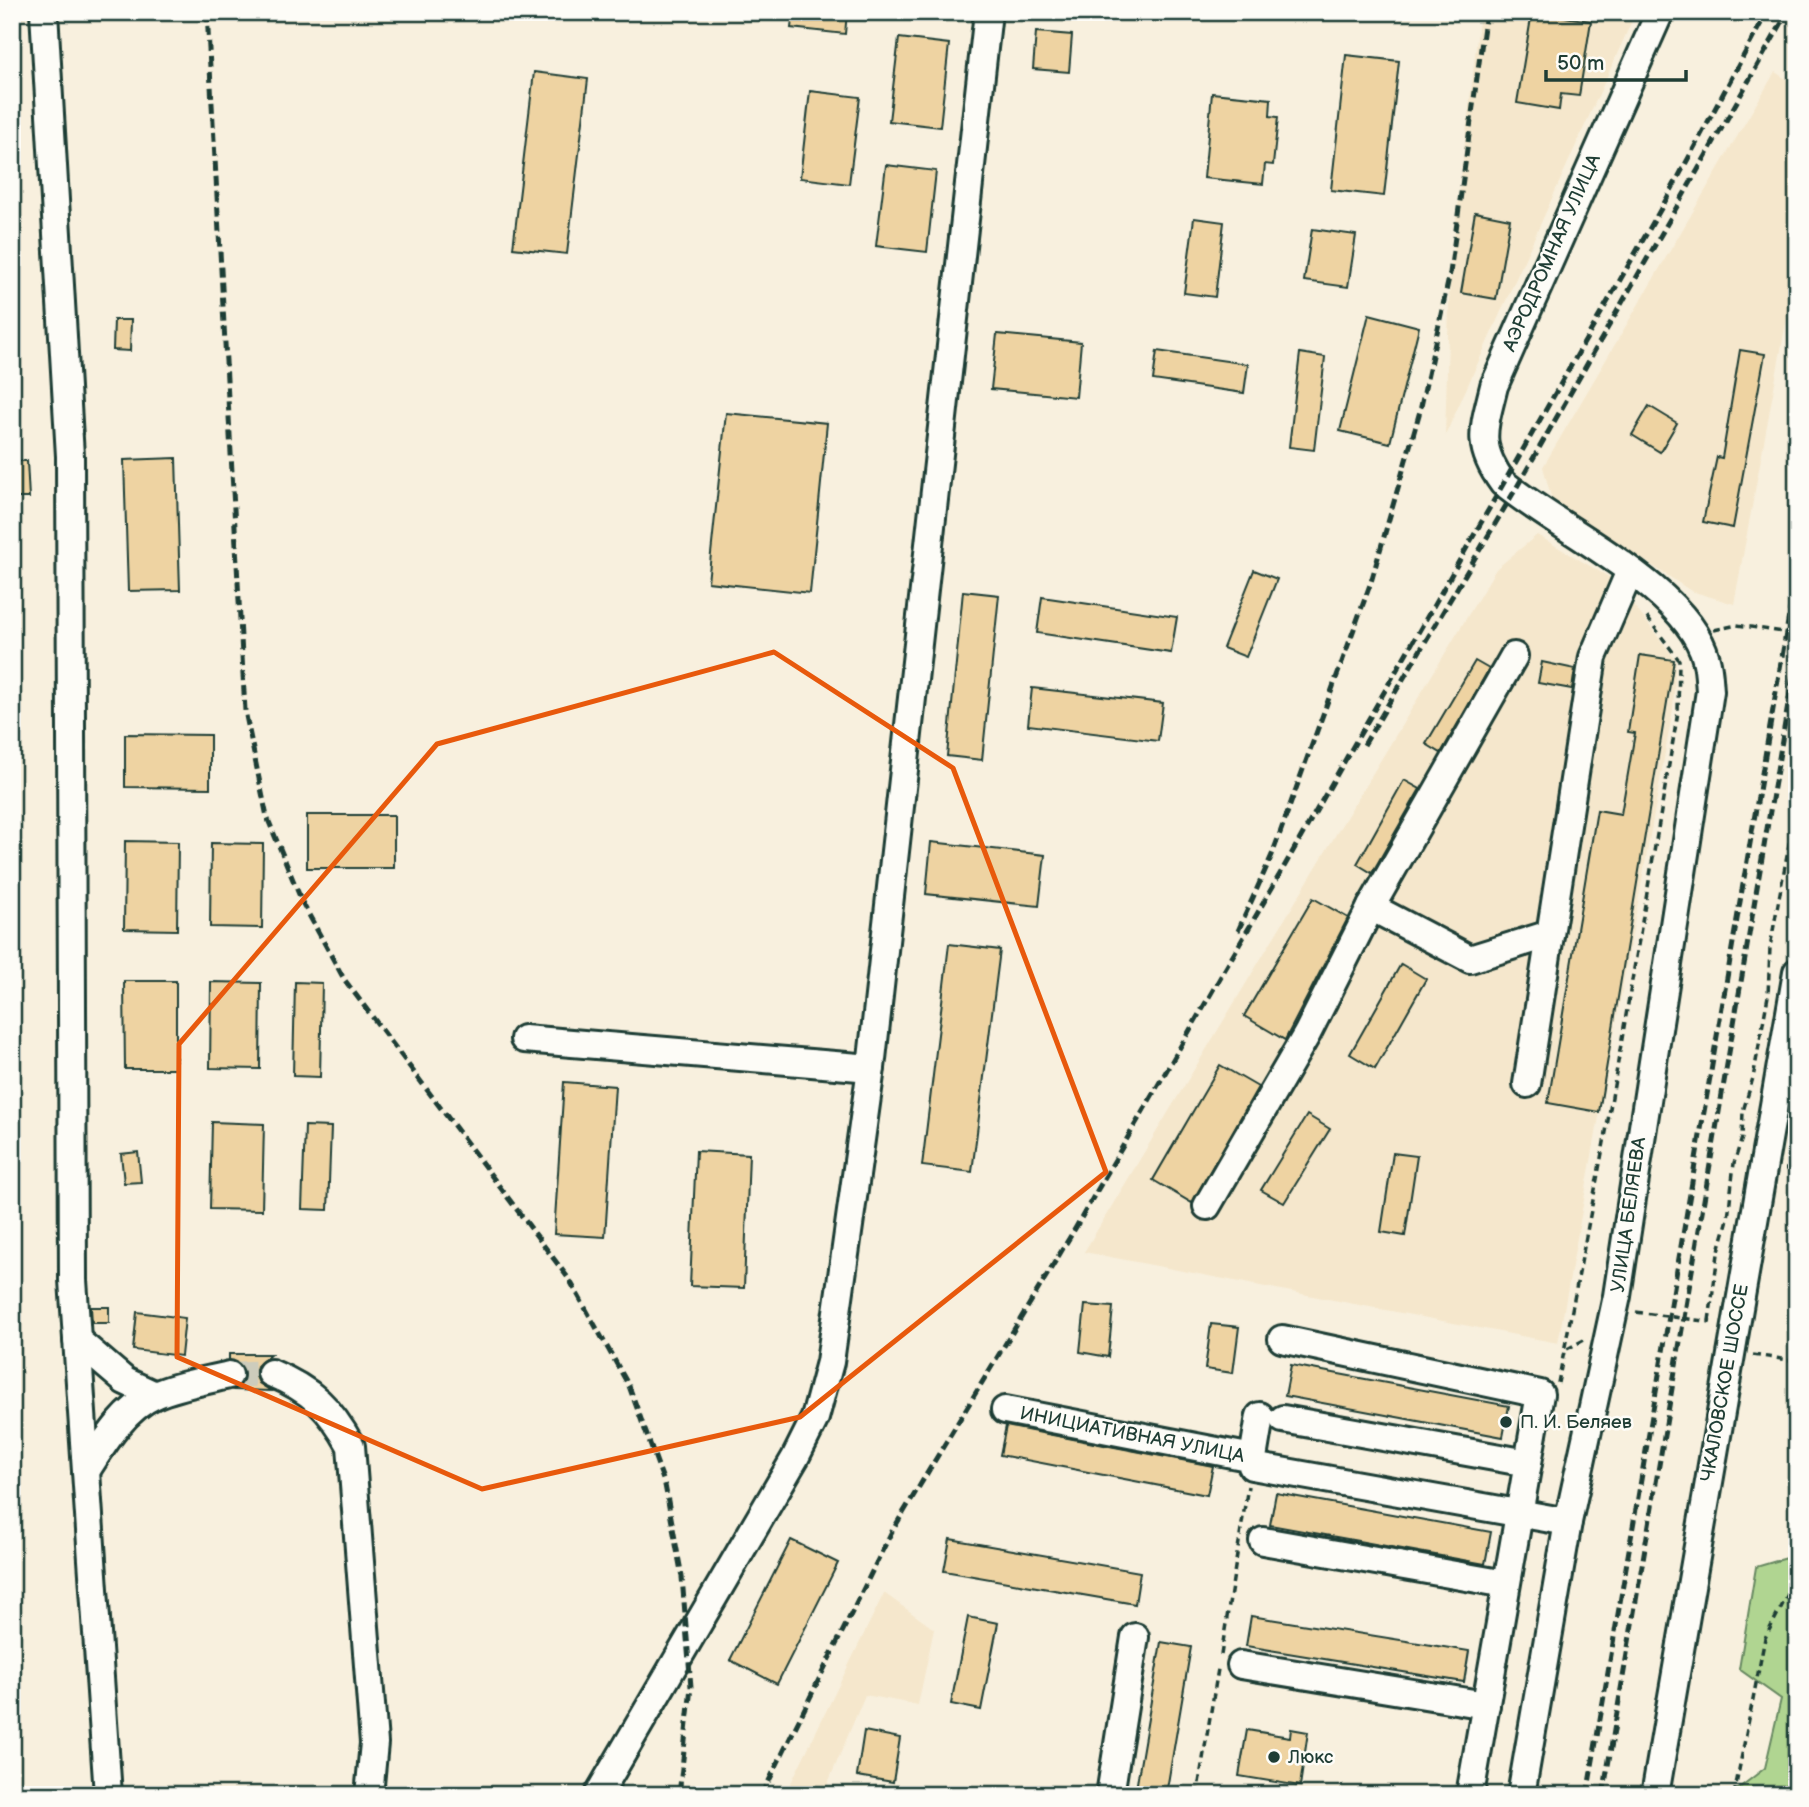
<svg xmlns="http://www.w3.org/2000/svg" width="1809" height="1807" font-family="'Balsamiq Sans',sans-serif">
<style>
.built{fill:#f5e7cc}
.green{fill:#b0d591;stroke:#688962;stroke-width:2}
.building{fill:#eed3a2;stroke:#1f3d34;stroke-width:2}
.lines{fill:none;stroke-linecap:round;stroke-linejoin:round}
.minor-tunnel{stroke:#cdccbc;stroke-width:26;stroke-dasharray:26 13;stroke-linecap:butt}
.minor-casing{stroke:#1f3d34;stroke-width:32}
.path{stroke:#1f3d34;stroke-width:3.5;stroke-dasharray:7 5;stroke-linecap:butt}
.minor{stroke:#fdfcf7;stroke-width:26}
.rail{stroke:#1f3d34;stroke-width:5;stroke-dasharray:10 5;stroke-linecap:butt}
.marked{fill:none;stroke:#e8590c;stroke-width:5;stroke-linejoin:round}
.poi-dot{fill:#1f3d34;stroke:#fdfcf7;stroke-width:2.5}
.labels{text-anchor:middle;dominant-baseline:central;stroke-width:5;stroke-linejoin:round;paint-order:stroke}
.street-label{font-size:19px;fill:#1f3d34;stroke:#fdfcf7}
.poi-label{font-size:19px;fill:#1f3d34;stroke:#fdfcf7;text-anchor:start}
</style>
<rect width="100%" height="100%" fill="#f8f0de"/>
<filter id="ink" filterUnits="userSpaceOnUse"><feTurbulence type="fractalNoise" baseFrequency=".0143" numOctaves="2"/><feDisplacementMap in="SourceGraphic" scale="14" xChannelSelector="R" yChannelSelector="G"/><feConvolveMatrix kernelMatrix="1 2 1 2 8 2 1 2 1" color-interpolation-filters="sRGB"/></filter>
<g filter="url(#ink)">
<!-- built -->
<g class="built">
<path d="M1480,12H1636L1445,436L1450,273Z"/>
<path d="M1775,72L1797,86V263L1734,604L1691,591L1552,500L1543,467Z"/>
<path d="M1537,535L1614,580L1676,660L1673,709L1558,1343L1084,1252L1496,569Z"/>
<path d="M884,1593L934,1629L918,1705L865,1695L823,1795H785Z"/>
</g>
<!-- green -->
<path class="green" d="M1797,1555V1795H1730L1765,1768L1781,1699L1739,1669L1756,1567Z"/>
<!-- building -->
<g class="building">
<path d="M793,12H847L845,34L791,28Z"/>
<path d="M1532,12L1591,21L1579,96L1561,94L1559,110L1517,103Z"/>
<path d="M1036,32L1072,35L1069,72L1033,69Z"/>
<path d="M899,38L949,44L940,127L889,121Z"/>
<path d="M1346,55L1399,61L1384,196L1331,190Z"/>
<path d="M534,72L588,79L567,254L513,248Z"/>
<path d="M810,91L860,97L849,184L800,178Z"/>
<path d="M1212,93L1271,99L1270,116L1278,117L1273,165L1265,164L1263,184L1204,178Z"/>
<path d="M886,165L936,171L927,252L876,246Z"/>
<path d="M1475,212L1510,219L1496,299L1461,293Z"/>
<path d="M1194,218L1224,222L1215,297L1184,293Z"/>
<path d="M1312,229L1356,235L1348,287L1304,281Z"/>
<path d="M1369,314L1419,327L1390,443L1340,431Z"/>
<path d="M114,320H131L130,351L113,350Z"/>
<path d="M997,334L1081,342L1076,397L991,389Z"/>
<path d="M1740,350L1765,354L1733,528L1703,522L1717,457L1722,458Z"/>
<path d="M1157,351L1248,364L1244,393L1153,380Z"/>
<path d="M1300,353L1325,357L1314,450L1289,447Z"/>
<path d="M1649,406L1677,423L1660,452L1632,435Z"/>
<path d="M726,413L827,423L810,593L708,582Z"/>
<path d="M176,458L180,590L128,591L124,460Z"/>
<path d="M12,461H27L29,498H12Z"/>
<path d="M1254,570L1277,579L1246,657L1223,648Z"/>
<path d="M963,591L999,595L982,760L947,756Z"/>
<path d="M1042,597L1177,617L1171,653L1037,633Z"/>
<path d="M1640,655L1674,660L1599,1112L1548,1103L1597,810L1621,814L1635,733L1628,732Z"/>
<path d="M1475,661L1489,669L1441,753L1426,744Z"/>
<path d="M1542,662L1575,669L1572,689L1538,683Z"/>
<path d="M1032,688L1163,703L1158,741L1028,725Z"/>
<path d="M125,734L210,735V788L125,787Z"/>
<path d="M1404,780L1420,789L1372,873L1357,864Z"/>
<rect x="307" y="815" width="87" height="53"/>
<path d="M125,841L178,842L177,930L124,929Z"/>
<path d="M931,842L1045,855L1039,906L926,894Z"/>
<path d="M211,843L263,844L262,928L210,927Z"/>
<path d="M1313,898L1348,918L1285,1040L1244,1016Z"/>
<path d="M949,944L1000,950L972,1172L922,1166Z"/>
<path d="M1401,964L1426,979L1375,1069L1350,1054Z"/>
<path d="M124,981H176V1069H125Z"/>
<path d="M211,982L261,983L260,1069L210,1068Z"/>
<path d="M295,982L322,983L320,1077L293,1076Z"/>
<path d="M1220,1065L1258,1087L1192,1203L1153,1180Z"/>
<path d="M564,1082L615,1086L605,1237L554,1234Z"/>
<path d="M1307,1115L1330,1129L1284,1203L1261,1190Z"/>
<path d="M212,1122L264,1124L262,1210L210,1209Z"/>
<path d="M305,1126L331,1127L328,1210L302,1209Z"/>
<path d="M696,1151L749,1154L744,1288L690,1286Z"/>
<path d="M138,1152L141,1182L124,1183L121,1154Z"/>
<path d="M1393,1153L1417,1156L1405,1236L1381,1232Z"/>
<path d="M1085,1305L1113,1307L1108,1357L1080,1352Z"/>
<path d="M91,1307H109V1323H92Z"/>
<path d="M137,1312L185,1318L181,1356L133,1350Z"/>
<path d="M1211,1324L1239,1327L1233,1373L1205,1369Z"/>
<path d="M229,1354H271L257,1366L255,1374L259,1383L271,1391L234,1390L244,1380V1372L240,1364L229,1360Z"/>
<path d="M1291,1365L1509,1406L1503,1437L1285,1396Z"/>
<path d="M1006,1426L1213,1466L1207,1495L1000,1455Z"/>
<path d="M1276,1493L1491,1532L1485,1564L1270,1525Z"/>
<path d="M950,1539L1140,1572L1135,1604L944,1571Z"/>
<path d="M791,1540L838,1563L777,1684L730,1660Z"/>
<path d="M1251,1616L1469,1651L1464,1682L1246,1646Z"/>
<path d="M968,1617L998,1623L981,1710L951,1704Z"/>
<path d="M1161,1642L1191,1647L1166,1795H1135Z"/>
<path d="M1291,1729L1308,1732L1300,1786L1239,1776L1247,1730L1290,1737Z"/>
<path d="M864,1731L900,1738L893,1782L857,1776Z"/>
</g>
<g class="lines">
<!-- minor-tunnel -->
<path class="minor-tunnel" d="M229,1375L271,1373"/>
<defs>
<g id="minor">
<path d="M44,12L70,456L73,1280L108,1795"/>
<path d="M1371,907L1470,959L1550,934"/>
<path d="M524,1039L871,1068"/>
<path d="M1527,1084L1593,657L1630,571"/>
<path d="M1207,1206L1307,1034L1371,907L1514,656"/>
<path d="M1282,1339L1540,1394L1470,1795"/>
<path d="M77,1340L125,1381L155,1395"/>
<path d="M271,1373C312,1390 330,1408 351,1446L374,1743L369,1795"/>
<path d="M1005,1410L1253,1458L1252,1466L1568,1522"/>
<path d="M1283,1419L1528,1463"/>
<path d="M1253,1458L1260,1416"/>
<path d="M86,1471C104,1443 124,1409 155,1395C177,1385 205,1381 229,1375"/>
<path d="M1263,1541L1506,1584"/>
<path d="M1241,1665L1486,1705"/>
<path d="M598,1795L795,1458L815,1418L830,1362L871,1068L988,12"/>
<path d="M1110,1795L1135,1637"/>
<path d="M1521,1795L1568,1522L1617,1296L1710,691C1709,680 1709,669 1706,659C1688,588 1558,529 1503,483C1475,445 1484,428 1494,386L1660,12"/>
<path d="M1655,1795L1797,972"/>
</g>
</defs>
<!-- minor casing -->
<use href="#minor" class="minor-casing"/>
<!-- path -->
<g class="path">
<path d="M1714,630L1737,625L1797,634"/>
<path d="M1785,1169H1797"/>
<path d="M1636,1312L1711,1322"/>
<path d="M1709,1321L1718,1254L1728,1219L1734,1163L1742,1138L1743,1111L1753,1078L1768,996L1770,947L1797,801"/>
<path d="M1567,1349L1586,1339"/>
<path d="M1753,1355L1797,1361"/>
<path d="M1558,1383L1606,1132L1678,712L1679,660L1646,616"/>
<path d="M1221,1655L1248,1486"/>
<path d="M1197,1795L1218,1669"/>
<path d="M1734,1795L1765,1638L1797,1577"/>
</g>
<!-- minor -->
<use href="#minor" class="minor"/>
<!-- rail -->
<g class="rail">
<path d="M207,12L245,711L267,817L303,904L344,979L569,1279L629,1386L665,1485L682,1577L691,1687L679,1795"/>
<path d="M1364,745L1514,492L1788,12"/>
<path d="M1238,931L1272,855L1371,582L1420,411L1450,273L1486,12"/>
<path d="M762,1795L891,1533L1076,1227L1257,914L1667,198L1767,12"/>
<path d="M1587,1795L1797,569"/>
<path d="M1603,1795L1797,652"/>
</g>
</g>
</g>
<!-- marked area -->
<path class="marked" d="M774,652L953,768L1106,1172L800,1417L482,1489L177,1357L179,1044L437,744Z"/>
<!-- markers -->
<g class="poi-dot">
<circle cx="1506" cy="1422" r="7"/>
<circle cx="1274" cy="1757" r="7"/>
</g>
<g class="labels">
<!-- street labels -->
<g class="street-label">
<text transform="translate(1552 253) rotate(-66)">АЭРОДРОМНАЯ УЛИЦА</text>
<text transform="translate(1629 1215) rotate(-82)">УЛИЦА БЕЛЯЕВА</text>
<text transform="translate(1725 1383) rotate(-80)">ЧКАЛОВСКОЕ ШОССЕ</text>
<text transform="translate(1132 1435) rotate(11)">ИНИЦИАТИВНАЯ УЛИЦА</text>
</g>
<!-- poi labels -->
<g class="poi-label">
<text x="1520" y="1422">П. И. Беляев</text>
<text x="1288" y="1757">Люкс</text>
</g>
</g>
<!-- margin -->
<rect width="1809" height="1807" fill="none" stroke="#fdfcf7" stroke-width="42"/>
<rect x="21" y="21" width="1767" height="1765" fill="none" stroke="#1f3d34" stroke-width="2.5" filter="url(#ink)"/>
<!-- scale -->
<path d="M1546 70v10h140v-10" fill="none" stroke="#1f3d34" stroke-width="3.5"/>
<text x="1557" y="70" font-size="21" fill="#1f3d34" stroke="#fdfcf7" stroke-width="5" paint-order="stroke">50 m</text>
</svg>
